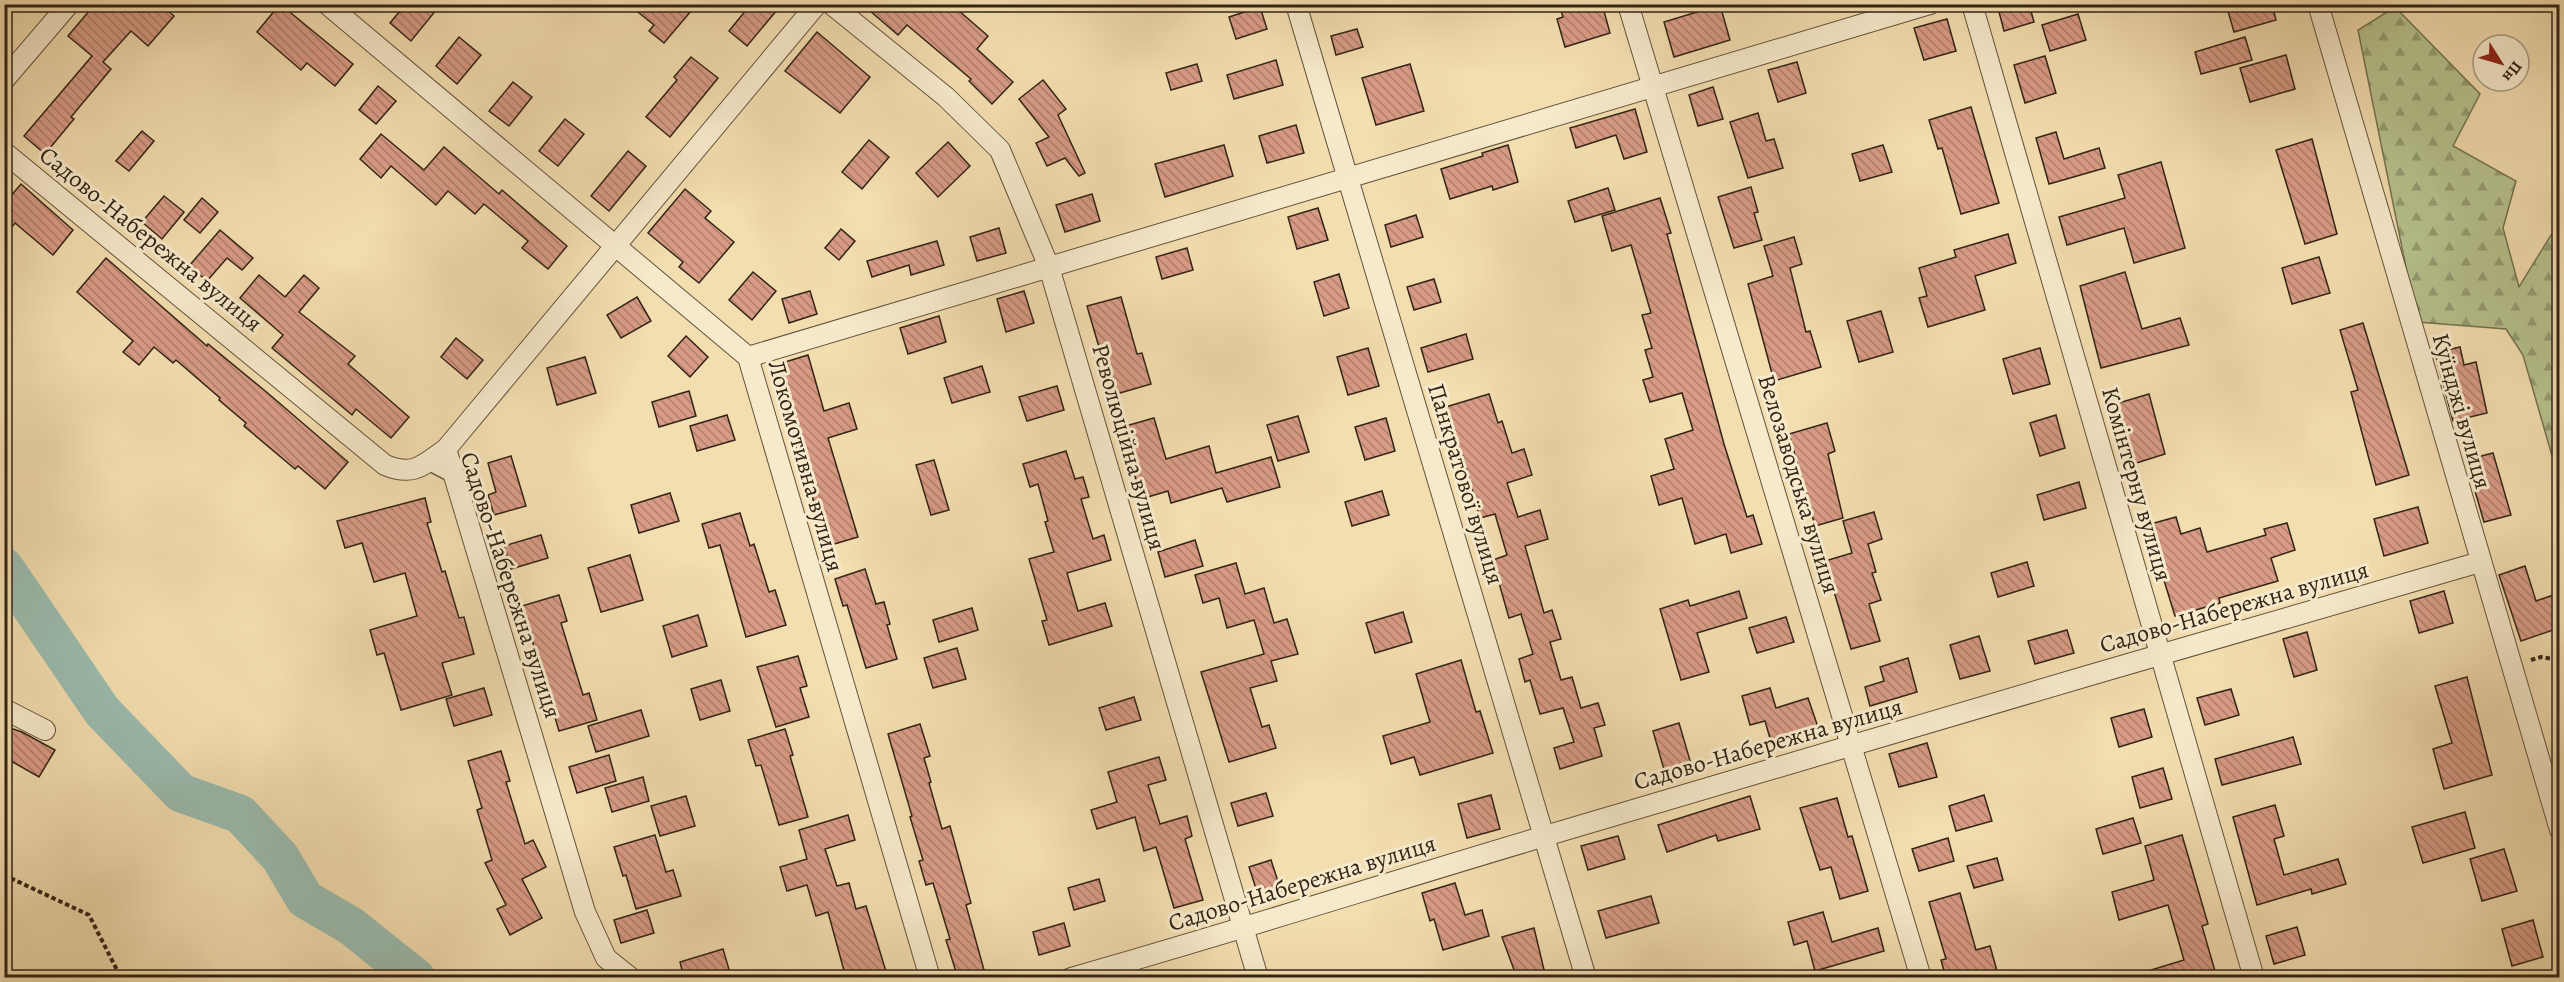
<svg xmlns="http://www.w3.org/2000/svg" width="2564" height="982" font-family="Alegreya,serif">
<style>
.forest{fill:url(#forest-firs);stroke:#747352;stroke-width:1.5}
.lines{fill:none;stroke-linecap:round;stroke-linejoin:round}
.river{stroke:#9bbcaf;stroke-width:39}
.building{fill:url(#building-back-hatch);stroke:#322416;stroke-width:1.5}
.service-casing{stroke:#62523c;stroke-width:13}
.minor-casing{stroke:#62523c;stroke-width:22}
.path{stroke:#322416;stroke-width:4;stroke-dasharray:4.5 3;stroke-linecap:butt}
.service{stroke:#f7eacc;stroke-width:10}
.minor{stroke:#f7eacc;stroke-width:20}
.tram{stroke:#322416;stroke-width:1.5}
.labels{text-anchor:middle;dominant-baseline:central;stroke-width:6;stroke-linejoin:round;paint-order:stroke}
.street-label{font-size:24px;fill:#322416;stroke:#f7eacc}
</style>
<defs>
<pattern id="forest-firs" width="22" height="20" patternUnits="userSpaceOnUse" patternTransform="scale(1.5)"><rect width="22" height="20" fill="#b6c28e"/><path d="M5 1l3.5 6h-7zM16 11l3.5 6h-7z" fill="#959d73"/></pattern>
<pattern id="building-back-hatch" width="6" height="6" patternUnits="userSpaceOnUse" patternTransform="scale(1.5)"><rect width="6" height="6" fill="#d89b85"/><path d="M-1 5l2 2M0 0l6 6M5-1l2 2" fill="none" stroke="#b07e6c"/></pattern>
</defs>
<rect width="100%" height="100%" fill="#f3deb0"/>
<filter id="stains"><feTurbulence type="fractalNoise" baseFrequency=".00333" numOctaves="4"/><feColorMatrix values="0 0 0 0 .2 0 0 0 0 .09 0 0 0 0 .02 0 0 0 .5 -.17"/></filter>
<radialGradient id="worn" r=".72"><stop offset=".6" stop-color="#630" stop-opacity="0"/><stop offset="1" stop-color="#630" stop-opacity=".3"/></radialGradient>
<!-- forest -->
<path class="forest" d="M2395,7L2480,94L2453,146L2516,181L2503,228L2519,287L2551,235L2559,231V480L2523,355L2506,329L2417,322L2358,30Z"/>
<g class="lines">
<!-- river -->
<path class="river" d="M4,567L102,711L181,793L240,814L280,857L305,899L351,926L416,978"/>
</g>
<!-- building -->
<g class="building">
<path d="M95,4H135L143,12L149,4H160L174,16L148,46L131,31L103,62L111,69L71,117L74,119L45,154L24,136L92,56L68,36Z"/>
<path d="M280,4L353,64L335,86L307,63L301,70L257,32Z"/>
<path d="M406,4H441L411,41L390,23Z"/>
<path d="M628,4H697L664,43L649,31L654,25Z"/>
<path d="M751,4H782L747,46L729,31Z"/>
<path d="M862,4H951L988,36L977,49L1013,82L992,104L969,81L971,79L907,25L898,35Z"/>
<path d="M1559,4H1602L1610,33L1565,47L1557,19L1563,17Z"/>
<path d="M1997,4H2029L2034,22L2004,31Z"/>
<path d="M2226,4H2272L2276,20L2234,32Z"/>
<path d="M1720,5L1730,40L1674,57L1664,22Z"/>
<path d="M1260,7L1267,29L1236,39L1229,17Z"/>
<path d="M2078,14L2086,40L2050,51L2042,25Z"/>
<path d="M1947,19L1956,51L1924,60L1914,28Z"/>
<path d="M1357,29L1363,47L1336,55L1331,36Z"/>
<path d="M817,32L870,77L840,113L785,71Z"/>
<path d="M459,37L481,55L457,84L436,66Z"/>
<path d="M2245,37L2252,60L2201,74L2195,52Z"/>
<path d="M2286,55L2295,89L2250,102L2240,68Z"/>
<path d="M2045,56L2056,93L2025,103L2014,65Z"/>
<path d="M691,57L718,78L670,137L646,117L677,80L674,77Z"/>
<path d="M1276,60L1283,85L1234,99L1227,75Z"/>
<path d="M1797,62L1806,93L1778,102L1768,70Z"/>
<path d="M1197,64L1202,81L1171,90L1166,73Z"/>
<path d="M1410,64L1424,111L1376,125L1362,78Z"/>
<path d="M1043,80L1066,109L1058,115L1085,173L1079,176L1065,158L1047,166L1036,143L1049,137L1019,99Z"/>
<path d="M513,82L532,97L509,126L489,111Z"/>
<path d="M378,86L396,101L376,124L359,110Z"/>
<path d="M1713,87L1723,119L1698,126L1689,95Z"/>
<path d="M1971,107L1999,203L1961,214L1942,148L1938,149L1929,120Z"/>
<path d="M1635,109L1647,152L1624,159L1616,135L1576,148L1570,128Z"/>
<path d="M1758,113L1766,141L1774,139L1783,168L1748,178L1730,122Z"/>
<path d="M565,119L584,134L558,166L539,151Z"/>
<path d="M1296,125L1304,153L1267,163L1259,136Z"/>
<path d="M142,131L154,141L129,171L116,161Z"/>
<path d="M2056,132L2064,159L2099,148L2105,168L2049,184L2036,138Z"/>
<path d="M381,134L424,170L444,147L499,194L502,190L567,246L548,269L522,248L528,241L484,204L475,214L448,191L436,205L391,166L381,178L360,159Z"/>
<path d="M2312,139L2337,234L2305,244L2276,150Z"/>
<path d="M869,140L889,157L862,189L842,172Z"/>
<path d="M948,142L970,166L938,197L916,173Z"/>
<path d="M1224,145L1233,176L1165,197L1155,164Z"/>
<path d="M1508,145L1518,182L1493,190L1492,186L1450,199L1441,169L1483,156L1482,153Z"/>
<path d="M1883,145L1892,172L1860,181L1852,154Z"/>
<path d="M628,151L646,166L609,211L591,196Z"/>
<path d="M2161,162L2185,248L2134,263L2124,228L2067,245L2059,217L2125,198L2118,175Z"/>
<path d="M21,184L73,230L53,255L15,223L4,236V204Z"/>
<path d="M1751,187L1758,212L1754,213L1762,240L1734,248L1718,197Z"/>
<path d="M1608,188L1615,210L1575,222L1568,201Z"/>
<path d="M685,189L711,211L705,218L734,242L699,283L679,267L683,262L648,233Z"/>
<path d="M1092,194L1100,221L1065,232L1056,205Z"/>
<path d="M164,196L184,212L162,239L142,222Z"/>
<path d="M202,198L218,212L200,233L184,220Z"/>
<path d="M1660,198L1671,233L1667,234L1724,444L1747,517L1753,515L1762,544L1731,553L1726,534L1695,544L1682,498L1659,505L1651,476L1674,469L1665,439L1693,430L1682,393L1650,402L1643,380L1653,377L1645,350L1652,348L1642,315L1651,313L1631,245L1612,251L1602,216Z"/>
<path d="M1318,208L1328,240L1297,249L1288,217Z"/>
<path d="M1416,215L1423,237L1391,247L1385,225Z"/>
<path d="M999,228L1006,253L977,261L970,237Z"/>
<path d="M841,229L855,241L839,260L825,248Z"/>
<path d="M220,230L253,258L242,270L227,258L207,281L189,266Z"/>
<path d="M2008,234L2016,263L1975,276L1985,310L1928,327L1919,298L1927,296L1919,268L1956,257L1954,250Z"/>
<path d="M1794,237L1802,264L1790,268L1806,332L1810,331L1821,367L1774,381L1748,284L1773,276L1764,246Z"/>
<path d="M937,241L944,265L911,275L909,265L872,277L867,261Z"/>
<path d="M1187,248L1193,270L1162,279L1156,257Z"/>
<path d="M2319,257L2330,293L2292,304L2282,268Z"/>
<path d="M106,258L207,346L208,344L270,395L348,462L325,489L298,466L295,469L244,426L246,423L219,400L220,398L176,360L173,363L154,347L139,365L123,352L133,341L77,292Z"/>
<path d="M753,272L776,291L752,320L729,300Z"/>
<path d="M2125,272L2142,329L2180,318L2189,345L2101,368L2080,286Z"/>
<path d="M1339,274L1349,308L1324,316L1314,282Z"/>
<path d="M259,275L285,297L304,275L319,288L299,312L355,356L348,364L409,417L391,438L356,409L352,415L272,348L283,335L240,298Z"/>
<path d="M1434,279L1441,302L1414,310L1407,287Z"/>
<path d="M810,291L817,314L789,323L782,299Z"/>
<path d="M1024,291L1034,323L1006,332L997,299Z"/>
<path d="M637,297L651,321L621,338L607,315Z"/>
<path d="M1121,297L1137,354L1142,353L1151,384L1113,395L1087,306Z"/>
<path d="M1881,311L1893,352L1859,362L1847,321Z"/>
<path d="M939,316L946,342L908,354L900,328Z"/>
<path d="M2363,323L2409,475L2376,485L2351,392L2358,390L2340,330Z"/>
<path d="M1466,334L1473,359L1428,372L1421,348Z"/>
<path d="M686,336L708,357L690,377L668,356Z"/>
<path d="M456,338L483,360L467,379L441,357Z"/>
<path d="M2460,347L2464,365L2476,362L2487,413L2453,421L2435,353Z"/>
<path d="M1368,348L1379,386L1348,395L1337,357Z"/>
<path d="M2040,348L2050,384L2013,394L2003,359Z"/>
<path d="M808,355L824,411L849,403L857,429L828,438L858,537L824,547L816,520L819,519L772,366Z"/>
<path d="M585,357L596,393L557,405L547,368Z"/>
<path d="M982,366L990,392L952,403L944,378Z"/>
<path d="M1057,386L1064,410L1027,421L1019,397Z"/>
<path d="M689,391L696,416L659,427L652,402Z"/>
<path d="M1489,394L1498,423L1502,421L1512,453L1524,449L1532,475L1507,483L1518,517L1540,510L1548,539L1525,546L1544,613L1552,610L1561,639L1550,642L1561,680L1572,677L1581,708L1598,703L1605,725L1594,728L1602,756L1560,769L1554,748L1574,742L1563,708L1540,714L1530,680L1525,682L1519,659L1533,654L1521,614L1509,618L1501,590L1493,560L1507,555L1495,514L1480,518L1463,456L1458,457L1451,432L1446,434L1439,409Z"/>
<path d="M2149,394L2165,454L2130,465L2112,405Z"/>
<path d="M727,415L735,440L697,451L690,426Z"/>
<path d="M2056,415L2065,448L2040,456L2030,423Z"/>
<path d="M1298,416L1309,452L1278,461L1267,425Z"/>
<path d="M1154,418L1166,459L1209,446L1216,473L1271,457L1280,487L1227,502L1222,488L1171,503L1168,491L1141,499L1122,427Z"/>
<path d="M1386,418L1395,451L1365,460L1355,427Z"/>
<path d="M1827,423L1835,451L1828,454L1843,518L1815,526L1789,434Z"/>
<path d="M1066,451L1075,479L1083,477L1089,497L1081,499L1093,539L1104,535L1111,560L1067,573L1078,611L1105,603L1112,626L1049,645L1042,621L1047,620L1029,559L1054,552L1045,522L1048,521L1038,484L1030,487L1023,464Z"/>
<path d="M2493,453L2511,515L2484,522L2466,460Z"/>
<path d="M511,456L526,506L494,515L488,495L496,492L488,463Z"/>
<path d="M934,460L949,510L931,515L916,465Z"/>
<path d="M2079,482L2086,508L2044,520L2037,495Z"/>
<path d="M1382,491L1389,515L1352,526L1345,502Z"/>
<path d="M670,493L679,521L639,533L631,505Z"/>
<path d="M425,498L431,522L427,523L442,572L445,571L459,618L464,617L474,654L442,663L452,695L401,710L384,653L377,655L370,630L417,616L405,573L374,582L362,543L345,548L337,521Z"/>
<path d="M2418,507L2428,543L2384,556L2374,519Z"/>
<path d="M1874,512L1882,539L1868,544L1876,572L1872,573L1881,600L1869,604L1880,641L1851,649L1825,561L1852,553L1843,521Z"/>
<path d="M740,513L750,546L754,544L769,592L775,590L786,625L746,637L720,545L709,548L702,524Z"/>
<path d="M2176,517L2181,534L2200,528L2207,552L2266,535L2264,529L2287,523L2295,550L2271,558L2278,581L2219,598L2220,603L2175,616L2147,525Z"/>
<path d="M541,535L548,558L511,569L504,546Z"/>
<path d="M1195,540L1203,566L1165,577L1158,552Z"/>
<path d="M630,555L643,600L601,612L588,568Z"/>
<path d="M2027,562L2034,586L1998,597L1991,573Z"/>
<path d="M1236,563L1245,594L1264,588L1274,623L1287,619L1298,654L1271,661L1277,681L1250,688L1262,727L1269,725L1276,748L1229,762L1201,672L1264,654L1254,620L1227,628L1219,598L1203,603L1195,575Z"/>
<path d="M2525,566L2536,601L2559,593V628L2521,641L2499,575Z"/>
<path d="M865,569L876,604L884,602L890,624L887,625L897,659L866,668L847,605L843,606L835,579Z"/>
<path d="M1739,591L1747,618L1697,633L1709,672L1681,680L1660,609L1688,600L1690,606Z"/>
<path d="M2444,591L2453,623L2419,633L2410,601Z"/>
<path d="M559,595L567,621L561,623L583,695L589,693L597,720L559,731L522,606Z"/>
<path d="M972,608L978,630L939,642L933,620Z"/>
<path d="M1403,612L1412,642L1375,653L1366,623Z"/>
<path d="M698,615L707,646L672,657L663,626Z"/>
<path d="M1786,617L1794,642L1757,653L1749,628Z"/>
<path d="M2067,630L2074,653L2035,664L2028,641Z"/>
<path d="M2307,632L2317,670L2294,677L2283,639Z"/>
<path d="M1979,636L1990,671L1960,679L1950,645Z"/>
<path d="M957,648L966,679L933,688L924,658Z"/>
<path d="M798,656L807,686L800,688L809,717L776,727L757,667Z"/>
<path d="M1908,658L1917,692L1870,706L1865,687L1884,681L1880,667Z"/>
<path d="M1461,660L1476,712L1480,711L1493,753L1420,775L1414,757L1391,764L1383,736L1430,722L1416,674Z"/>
<path d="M2467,677L2492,775L2444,789L2433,749L2452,743L2435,686Z"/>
<path d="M721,680L730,711L700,720L691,689Z"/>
<path d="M484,688L492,715L454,726L446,699Z"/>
<path d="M1770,688L1776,708L1808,698L1819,730L1772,745L1765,721L1750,725L1742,696Z"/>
<path d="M2231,689L2239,715L2205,725L2197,698Z"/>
<path d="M1134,697L1141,720L1106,730L1099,708Z"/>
<path d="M2144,709L2152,737L2119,747L2111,718Z"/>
<path d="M641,710L649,736L596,752L588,726Z"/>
<path d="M1679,723L1691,764L1665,773L1653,731Z"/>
<path d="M920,724L930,756L924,758L931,782L929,783L942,829L950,826L971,903L966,905L984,970L958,978L946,940L950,939L933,883L926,885L919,861L923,860L910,817L912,816L888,734Z"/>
<path d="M4,726L22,732L55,750L39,777L4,757Z"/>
<path d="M785,729L793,755L790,756L808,817L779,825L761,765L756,766L748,740Z"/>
<path d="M2293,737L2301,764L2222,785L2215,759Z"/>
<path d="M1927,743L1937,777L1899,787L1889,754Z"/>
<path d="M501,751L510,781L506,782L525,844L533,840L546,867L522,879L542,918L510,935L497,909L506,905L485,863L492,860L477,810L482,808L468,761Z"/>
<path d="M609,755L616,781L577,793L569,767Z"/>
<path d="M1159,757L1166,780L1148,785L1160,824L1187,816L1192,836L1185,839L1203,900L1174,908L1156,847L1144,851L1135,817L1097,829L1091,810L1117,802L1108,772Z"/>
<path d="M2163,768L2172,799L2140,808L2132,777Z"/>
<path d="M643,777L649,801L612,812L605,788Z"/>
<path d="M1266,793L1273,816L1238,826L1231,803Z"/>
<path d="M1491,795L1500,829L1467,838L1458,804Z"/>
<path d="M1984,795L1992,821L1956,831L1949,806Z"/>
<path d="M686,796L695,826L660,836L651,806Z"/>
<path d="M1750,796L1760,829L1718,841L1716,835L1667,852L1658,825Z"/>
<path d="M1837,798L1848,837L1852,836L1868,891L1840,899L1831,867L1820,870L1800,808Z"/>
<path d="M2275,805L2284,836L2274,839L2284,875L2338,859L2346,884L2312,894L2311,889L2257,905L2233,817Z"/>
<path d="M2465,812L2475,848L2423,863L2412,827Z"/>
<path d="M848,815L855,840L825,849L837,886L849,883L856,909L866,906L888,978H846L828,912L816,916L807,885L787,891L780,867L807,859L799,830Z"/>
<path d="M2133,818L2141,843L2103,854L2096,829Z"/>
<path d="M655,835L666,872L673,870L681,896L636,909L626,875L623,876L614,847Z"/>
<path d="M2182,835L2208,924L2202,926L2217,978H2141V973L2184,960L2168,905L2119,920L2112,892L2154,880L2145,846Z"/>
<path d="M1618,836L1625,859L1588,870L1581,846Z"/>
<path d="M1948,838L1954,861L1919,871L1912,849Z"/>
<path d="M2504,849L2517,891L2482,901L2470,859Z"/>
<path d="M1997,858L2003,880L1974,888L1967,866Z"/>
<path d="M1271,860L1282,894L1260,901L1249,867Z"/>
<path d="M1099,879L1105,901L1074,910L1068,888Z"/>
<path d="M1455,883L1465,915L1482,910L1489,936L1443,950L1434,919L1430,921L1422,893Z"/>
<path d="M1960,893L1976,950L1990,946L1999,978H1946L1941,960L1946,959L1929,902Z"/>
<path d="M1651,896L1659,923L1606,938L1598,911Z"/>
<path d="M647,910L654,933L621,943L614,920Z"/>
<path d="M1823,912L1832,942L1878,928L1884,951L1815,971L1807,941L1794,945L1788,922Z"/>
<path d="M2533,920L2543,957L2512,966L2502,929Z"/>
<path d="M1064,923L1070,946L1039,955L1033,932Z"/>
<path d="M2297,927L2305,955L2274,964L2266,936Z"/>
<path d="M1534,928L1546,978H1517L1502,937Z"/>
<path d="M723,949L730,973L717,978H684L680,962Z"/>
</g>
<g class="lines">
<defs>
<path id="service" d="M425,463L454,478"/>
<g id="minor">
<path d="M327,4L748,357L930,978"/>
<path d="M831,4L946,97L1000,150L1049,267L1258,978"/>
<path d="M1296,4L1586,978"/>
<path d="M1628,4L1921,978"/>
<path d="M1972,4L2254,978"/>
<path d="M2318,4L2560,830"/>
<path d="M4,80L69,4"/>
<path d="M4,152L385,465C414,477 423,465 446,449L585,912L606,958L631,978"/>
<path d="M748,357L1930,4"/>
<path d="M446,449L817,4"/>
<path d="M4,709L45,730"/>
<path d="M1071,978C1230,933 1387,883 1545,836C1856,743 2168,652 2480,562"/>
</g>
</defs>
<!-- service casing -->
<use href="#service" class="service-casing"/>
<!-- minor casing -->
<use href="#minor" class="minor-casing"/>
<!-- path -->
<g class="path">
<path d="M2531,660L2541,657L2560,660"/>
<path d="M4,875L89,915L118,972L124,978"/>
</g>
<!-- service -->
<use href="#service" class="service"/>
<!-- minor -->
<use href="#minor" class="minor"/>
<!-- tram -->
<path class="tram" d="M2557,4L2560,11"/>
</g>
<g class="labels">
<!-- street labels -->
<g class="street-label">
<text transform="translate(151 239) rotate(39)">Садово-Набережна вулиця</text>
<text transform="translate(2462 411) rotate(74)">Куїнджі вулиця</text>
<text transform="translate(1129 447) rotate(74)">Революційна вулиця</text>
<text transform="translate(806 466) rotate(74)">Локомотивна вулиця</text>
<text transform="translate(1466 484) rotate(73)">Панкратової вулиця</text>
<text transform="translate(1799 484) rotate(73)">Велозаводська вулиця</text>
<text transform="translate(2137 484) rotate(74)">Комінтерну вулиця</text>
<text transform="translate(511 585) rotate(72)">Садово-Набережна вулиця</text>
<text transform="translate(2234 607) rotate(-16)">Садово-Набережна вулиця</text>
<text transform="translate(1768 744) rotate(-16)">Садово-Набережна вулиця</text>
<text transform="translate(1302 883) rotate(-17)">Садово-Набережна вулиця</text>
</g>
</g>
<!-- margin -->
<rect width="2564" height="982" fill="none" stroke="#f3deb0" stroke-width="24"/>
<rect x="6" y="6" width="2552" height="970" fill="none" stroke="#322416" stroke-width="3"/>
<rect x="12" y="12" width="2540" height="958" fill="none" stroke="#322416" stroke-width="1.5"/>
<!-- north arrow -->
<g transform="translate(2501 63) rotate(127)"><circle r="28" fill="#f7eacc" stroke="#a89b83" stroke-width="1.5"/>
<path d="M0-4.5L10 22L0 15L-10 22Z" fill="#8f2418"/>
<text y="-9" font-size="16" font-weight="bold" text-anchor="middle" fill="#322416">Пн</text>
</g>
<rect width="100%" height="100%" filter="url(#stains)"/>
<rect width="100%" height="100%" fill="url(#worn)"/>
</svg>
